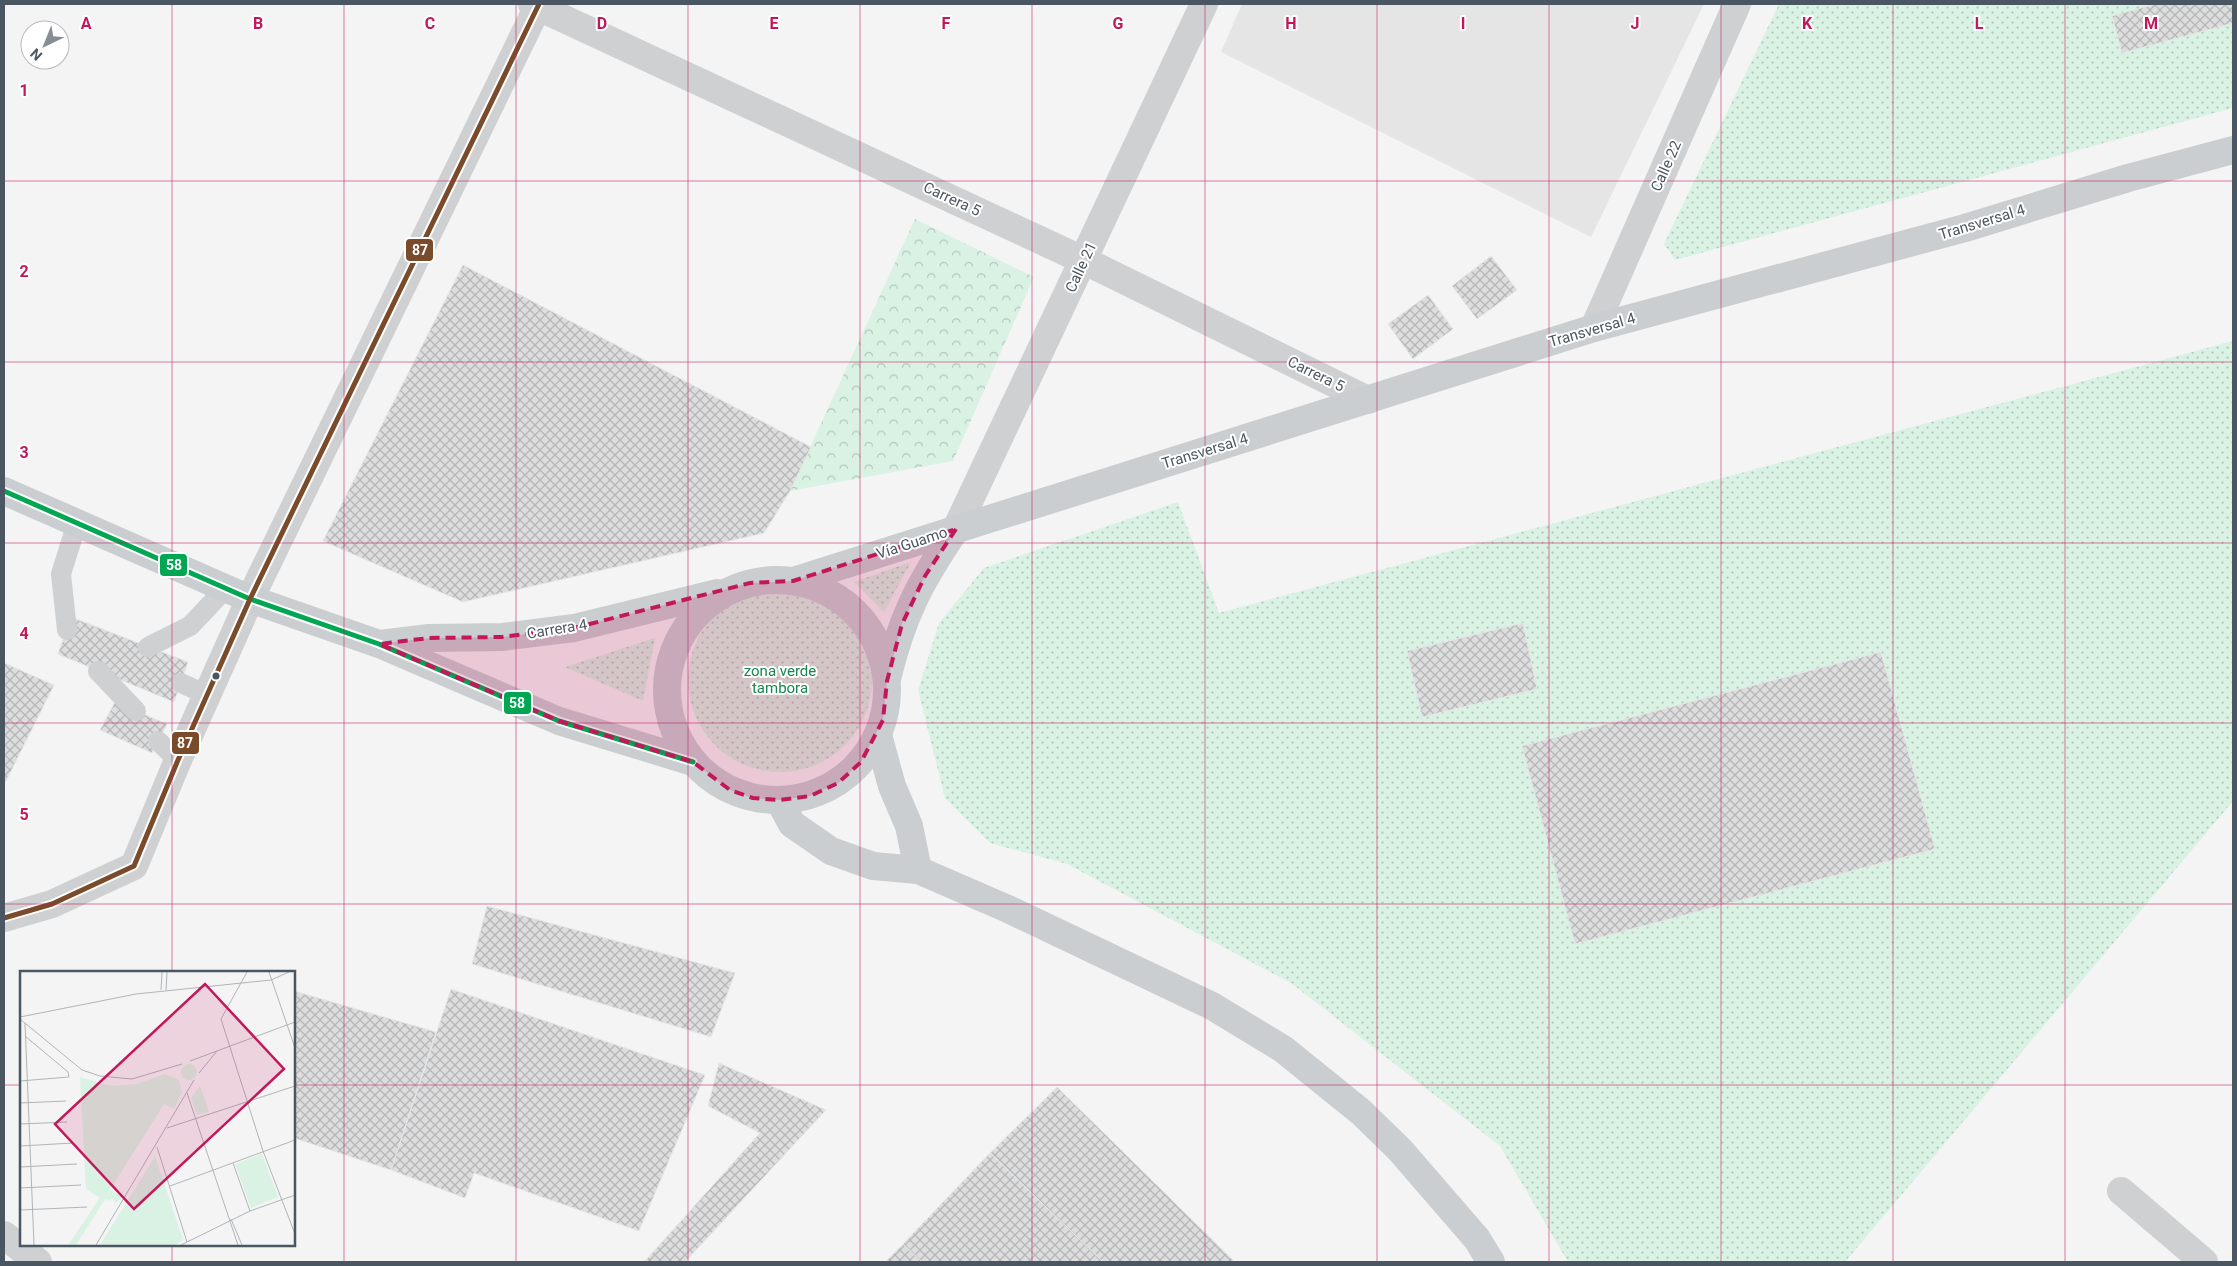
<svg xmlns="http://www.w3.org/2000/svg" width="2237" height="1266" font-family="Roboto,sans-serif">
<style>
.education{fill:#e6e5e6}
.grass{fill:url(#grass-dots)}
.forest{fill:url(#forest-crowns)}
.building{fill:url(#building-cross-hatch);stroke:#e5e6e7}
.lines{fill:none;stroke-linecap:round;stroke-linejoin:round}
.service{stroke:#ced0d2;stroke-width:20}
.minor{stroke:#ced0d2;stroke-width:28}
.primary{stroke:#caced1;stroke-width:28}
.bus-1-casing{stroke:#fff;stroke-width:9}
.bus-2-casing{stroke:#fff;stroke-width:9}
.bus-1{stroke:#00a651;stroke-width:5}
.bus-2{stroke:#7a4b2a;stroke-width:5}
.marked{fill:#c2185b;fill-opacity:0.2;stroke:#c2185b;stroke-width:4;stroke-dasharray:10 6;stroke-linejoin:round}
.grid{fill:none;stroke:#c2185b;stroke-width:1;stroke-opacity:0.55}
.bus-dot{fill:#4a5661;stroke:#fff;stroke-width:2}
.labels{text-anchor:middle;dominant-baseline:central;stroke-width:4;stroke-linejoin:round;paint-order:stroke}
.street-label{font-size:15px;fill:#4a5661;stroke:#fff}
.park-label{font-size:15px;fill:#17864f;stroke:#fff}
.inset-road{fill:none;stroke:#b0b5b9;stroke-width:1}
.view{fill:#c2185b;fill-opacity:0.15;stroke:#c2185b;stroke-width:2.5}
.inset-edge{fill:none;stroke:#4a5661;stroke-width:2.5}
.grid-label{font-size:16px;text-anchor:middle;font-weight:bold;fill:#c2185b;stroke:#fff;stroke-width:4;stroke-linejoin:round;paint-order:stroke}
.line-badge{stroke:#fff;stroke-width:2}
.badge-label{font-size:14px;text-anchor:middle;font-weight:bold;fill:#fff}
</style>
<defs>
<pattern id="grass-dots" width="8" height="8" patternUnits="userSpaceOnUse" patternTransform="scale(1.25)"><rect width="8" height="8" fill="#d9f2e3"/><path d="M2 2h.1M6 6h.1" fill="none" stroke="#b2c7bb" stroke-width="1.8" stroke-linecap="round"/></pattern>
<pattern id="forest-crowns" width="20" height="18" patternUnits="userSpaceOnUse" patternTransform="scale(1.25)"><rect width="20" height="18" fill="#d9f2e3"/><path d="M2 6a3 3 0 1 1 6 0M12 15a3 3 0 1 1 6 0" fill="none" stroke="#b2c7bb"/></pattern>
<pattern id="building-cross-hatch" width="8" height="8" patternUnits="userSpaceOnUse" patternTransform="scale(1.25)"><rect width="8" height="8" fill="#ddddde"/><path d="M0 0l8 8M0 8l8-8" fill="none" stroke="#b5b6b7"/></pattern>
</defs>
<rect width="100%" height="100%" fill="#f4f4f4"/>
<!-- education -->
<path class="education" d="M1242,4H1704L1591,237L1221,52Z"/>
<!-- grass -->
<g class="grass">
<path d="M1779,4H2233V108L1675,260L1664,244Z"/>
<path d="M2233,341V801L1845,1262H1568L1500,1146L1291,983L1067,864L990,843L945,798L918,690L939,623L984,568L1178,502L1219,613Z"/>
<path d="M911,562L884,612L854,582Z"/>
<circle cx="780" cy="680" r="92"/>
<path d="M655,638L643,701L565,667Z"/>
</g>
<!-- forest -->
<path class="forest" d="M915,219L1034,277L953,461L790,491Z"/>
<!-- building -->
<g class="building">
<path d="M2155,4H2233V23L2122,53L2112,16Z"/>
<path d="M1491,256L1517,290L1477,319L1452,286Z"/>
<path d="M463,265L811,447L790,491L764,533L463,602L323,541Z"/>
<path d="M1428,295L1453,329L1413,359L1388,324Z"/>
<path d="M71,617L188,662L174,702L58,654Z"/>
<path d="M1523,623L1537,689L1422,717L1407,651Z"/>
<path d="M1881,652L1935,849L1575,944L1522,746Z"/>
<path d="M4,663L54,685L4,785Z"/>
<path d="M115,702L167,724L152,753L100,730Z"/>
<path d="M487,906L735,973L711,1037L472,964Z"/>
<path d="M451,989L705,1075L639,1231L474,1173L465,1198L391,1170Z"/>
<path d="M294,991L436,1032L391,1170L294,1138Z"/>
<path d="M719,1063L826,1110L685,1262H644L760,1133L708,1106Z"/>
<path d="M1057,1087L1235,1262H1103L990,1153Z"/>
<path d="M990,1153L1103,1262H922L903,1244Z"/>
<path d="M903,1244L922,1262H885Z"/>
</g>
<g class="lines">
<!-- service -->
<g class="service">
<path d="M67,630L61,574L77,523"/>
<path d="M148,647L190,626L226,588"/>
<path d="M98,671L136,711"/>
<path d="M181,683L207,695"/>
<path d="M158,741L178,760"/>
</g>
<!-- minor -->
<g class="minor">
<path d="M532,4L1085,261L1368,400"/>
<path d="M1594,328L1737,4"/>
<path d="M956,529L1204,4"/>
<path d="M4,918L52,904L134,866L178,760L250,599L539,4"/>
<path d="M2121,1191L2204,1262"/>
<path d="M4,1235L38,1262"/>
</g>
<!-- primary -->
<g class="primary">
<path d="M4,491L250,599L379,644L559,721L693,762"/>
<circle cx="777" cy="690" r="110"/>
<path d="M793,581L1594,328L1965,228L2128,178L2233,150"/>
<path d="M380,644L429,638L502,637L574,628L717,593"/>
<path d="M887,679C902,616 920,582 956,529"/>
<path d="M878,735L892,786L909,826L918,870"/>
<path d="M779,800L792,824L831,851L873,866L918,870L1008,909L1212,1006L1283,1049L1361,1112L1400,1150L1477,1239L1491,1262"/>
</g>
<defs>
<path id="bus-1" d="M4,491L250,599L379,644L559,721L693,762"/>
<path id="bus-2" d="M4,918L52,904L134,866L178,760L250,599L539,4"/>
</defs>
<!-- bus-1 casing -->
<use href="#bus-1" class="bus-1-casing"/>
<!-- bus-2 casing -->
<use href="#bus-2" class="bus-2-casing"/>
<!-- bus-1 -->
<use href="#bus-1" class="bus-1"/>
<!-- bus-2 -->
<use href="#bus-2" class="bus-2"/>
</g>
<!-- marked area -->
<path class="marked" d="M956,529L925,576L902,624L887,681L883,720L861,762L838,783L810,796L779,800L753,798L730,790L693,762L559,721L379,644L429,638L502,637L574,628L750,583L793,581Z"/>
<!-- grid -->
<path class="grid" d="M172,4V972M344,4V1262M516,4V1262M688,4V1262M860,4V1262M1032,4V1262M1205,4V1262M1377,4V1262M1549,4V1262M1721,4V1262M1893,4V1262M2065,4V1262M4,181H2233M4,362H2233M4,543H2233M4,723H2233M4,904H2233M4,1085H21M294,1085H2233M172,1245V1262"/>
<!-- markers -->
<circle class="bus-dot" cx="216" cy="676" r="4.5"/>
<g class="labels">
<!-- street labels -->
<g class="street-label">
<text transform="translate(1666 166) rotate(-66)">Calle 22</text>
<text transform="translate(952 199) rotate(25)">Carrera 5</text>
<text transform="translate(1982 222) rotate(-17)">Transversal 4</text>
<text transform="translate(1081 267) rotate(-65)">Calle 21</text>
<text transform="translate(1592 330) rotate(-16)">Transversal 4</text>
<text transform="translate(1316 374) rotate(26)">Carrera 5</text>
<text transform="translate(1205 451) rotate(-17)">Transversal 4</text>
<text transform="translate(912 543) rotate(-18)">Vía Guamo</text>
<text transform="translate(557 629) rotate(-9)">Carrera 4</text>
</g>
<!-- park labels -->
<g class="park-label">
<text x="780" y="671">zona verde<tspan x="780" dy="17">tambora</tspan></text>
</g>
</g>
<!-- overview -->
<g transform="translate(20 971)">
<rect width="275" height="275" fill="#f4f4f4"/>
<path d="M161 101a8 8 0 1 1 16 0a8 8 0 1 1-16 0ZM145,103L159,109L162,121L154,138L144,133L86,225L80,227L66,218L60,106L92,115L116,113ZM242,183L258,226L231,237L215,193ZM135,185L163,269L155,274H80Z" fill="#d9f2e3"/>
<path d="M180,115L189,141L177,144L171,127ZM91,219L102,226L96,232L92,227L90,230L85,228L56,274H48L80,227L86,225Z" fill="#d9f2e3"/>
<path class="inset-road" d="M227,1L201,48L243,180L275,263M249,1L275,77M141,19L142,1M146,19L147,1M0,46L116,23L251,9L269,1M0,48L62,99L80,105L112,108L162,93M5,52L14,274M170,90L275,51M179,102L197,80M0,110L49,106L48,101L5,65M167,122L218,274M0,132L46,130M0,153L47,151M147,157L275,115M0,175L53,172M137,176L167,271M213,192L230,240M0,196L57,193M150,215L275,169M0,217L61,214M0,239L67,236M211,248L222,274M76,274L174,109M161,274L230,240L275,224"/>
<path class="view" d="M185,13L264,98L114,238L35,153Z"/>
<rect width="275" height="275" class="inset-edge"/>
</g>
<g class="grid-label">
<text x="86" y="29">A</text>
<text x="258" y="29">B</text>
<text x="430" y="29">C</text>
<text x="602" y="29">D</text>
<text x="774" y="29">E</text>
<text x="946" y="29">F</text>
<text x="1118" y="29">G</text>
<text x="1291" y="29">H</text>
<text x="1463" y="29">I</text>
<text x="1635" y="29">J</text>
<text x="1807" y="29">K</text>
<text x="1979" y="29">L</text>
<text x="2151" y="29">M</text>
<text x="24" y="96">1</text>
<text x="24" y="277">2</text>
<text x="24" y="458">3</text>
<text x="24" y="639">4</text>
<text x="24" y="820">5</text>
</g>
<g class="line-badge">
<rect x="405" y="238" width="29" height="24" rx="5" fill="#7a4b2a"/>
<rect x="159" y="553" width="29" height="24" rx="5" fill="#00a651"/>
<rect x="503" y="691" width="29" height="24" rx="5" fill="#00a651"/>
<rect x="171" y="731" width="29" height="24" rx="5" fill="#7a4b2a"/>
</g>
<g class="badge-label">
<text x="420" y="255">87</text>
<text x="174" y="570">58</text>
<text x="517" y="708">58</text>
<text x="185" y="748">87</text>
</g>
<!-- border -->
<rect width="2237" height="1266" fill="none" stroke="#4a5661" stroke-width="10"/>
<!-- north arrow -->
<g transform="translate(45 45) rotate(223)"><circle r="24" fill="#ffffff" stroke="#b7bbc0"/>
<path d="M0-4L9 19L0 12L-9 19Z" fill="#868d94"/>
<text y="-8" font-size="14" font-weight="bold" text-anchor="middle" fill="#4a5661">N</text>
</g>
</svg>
